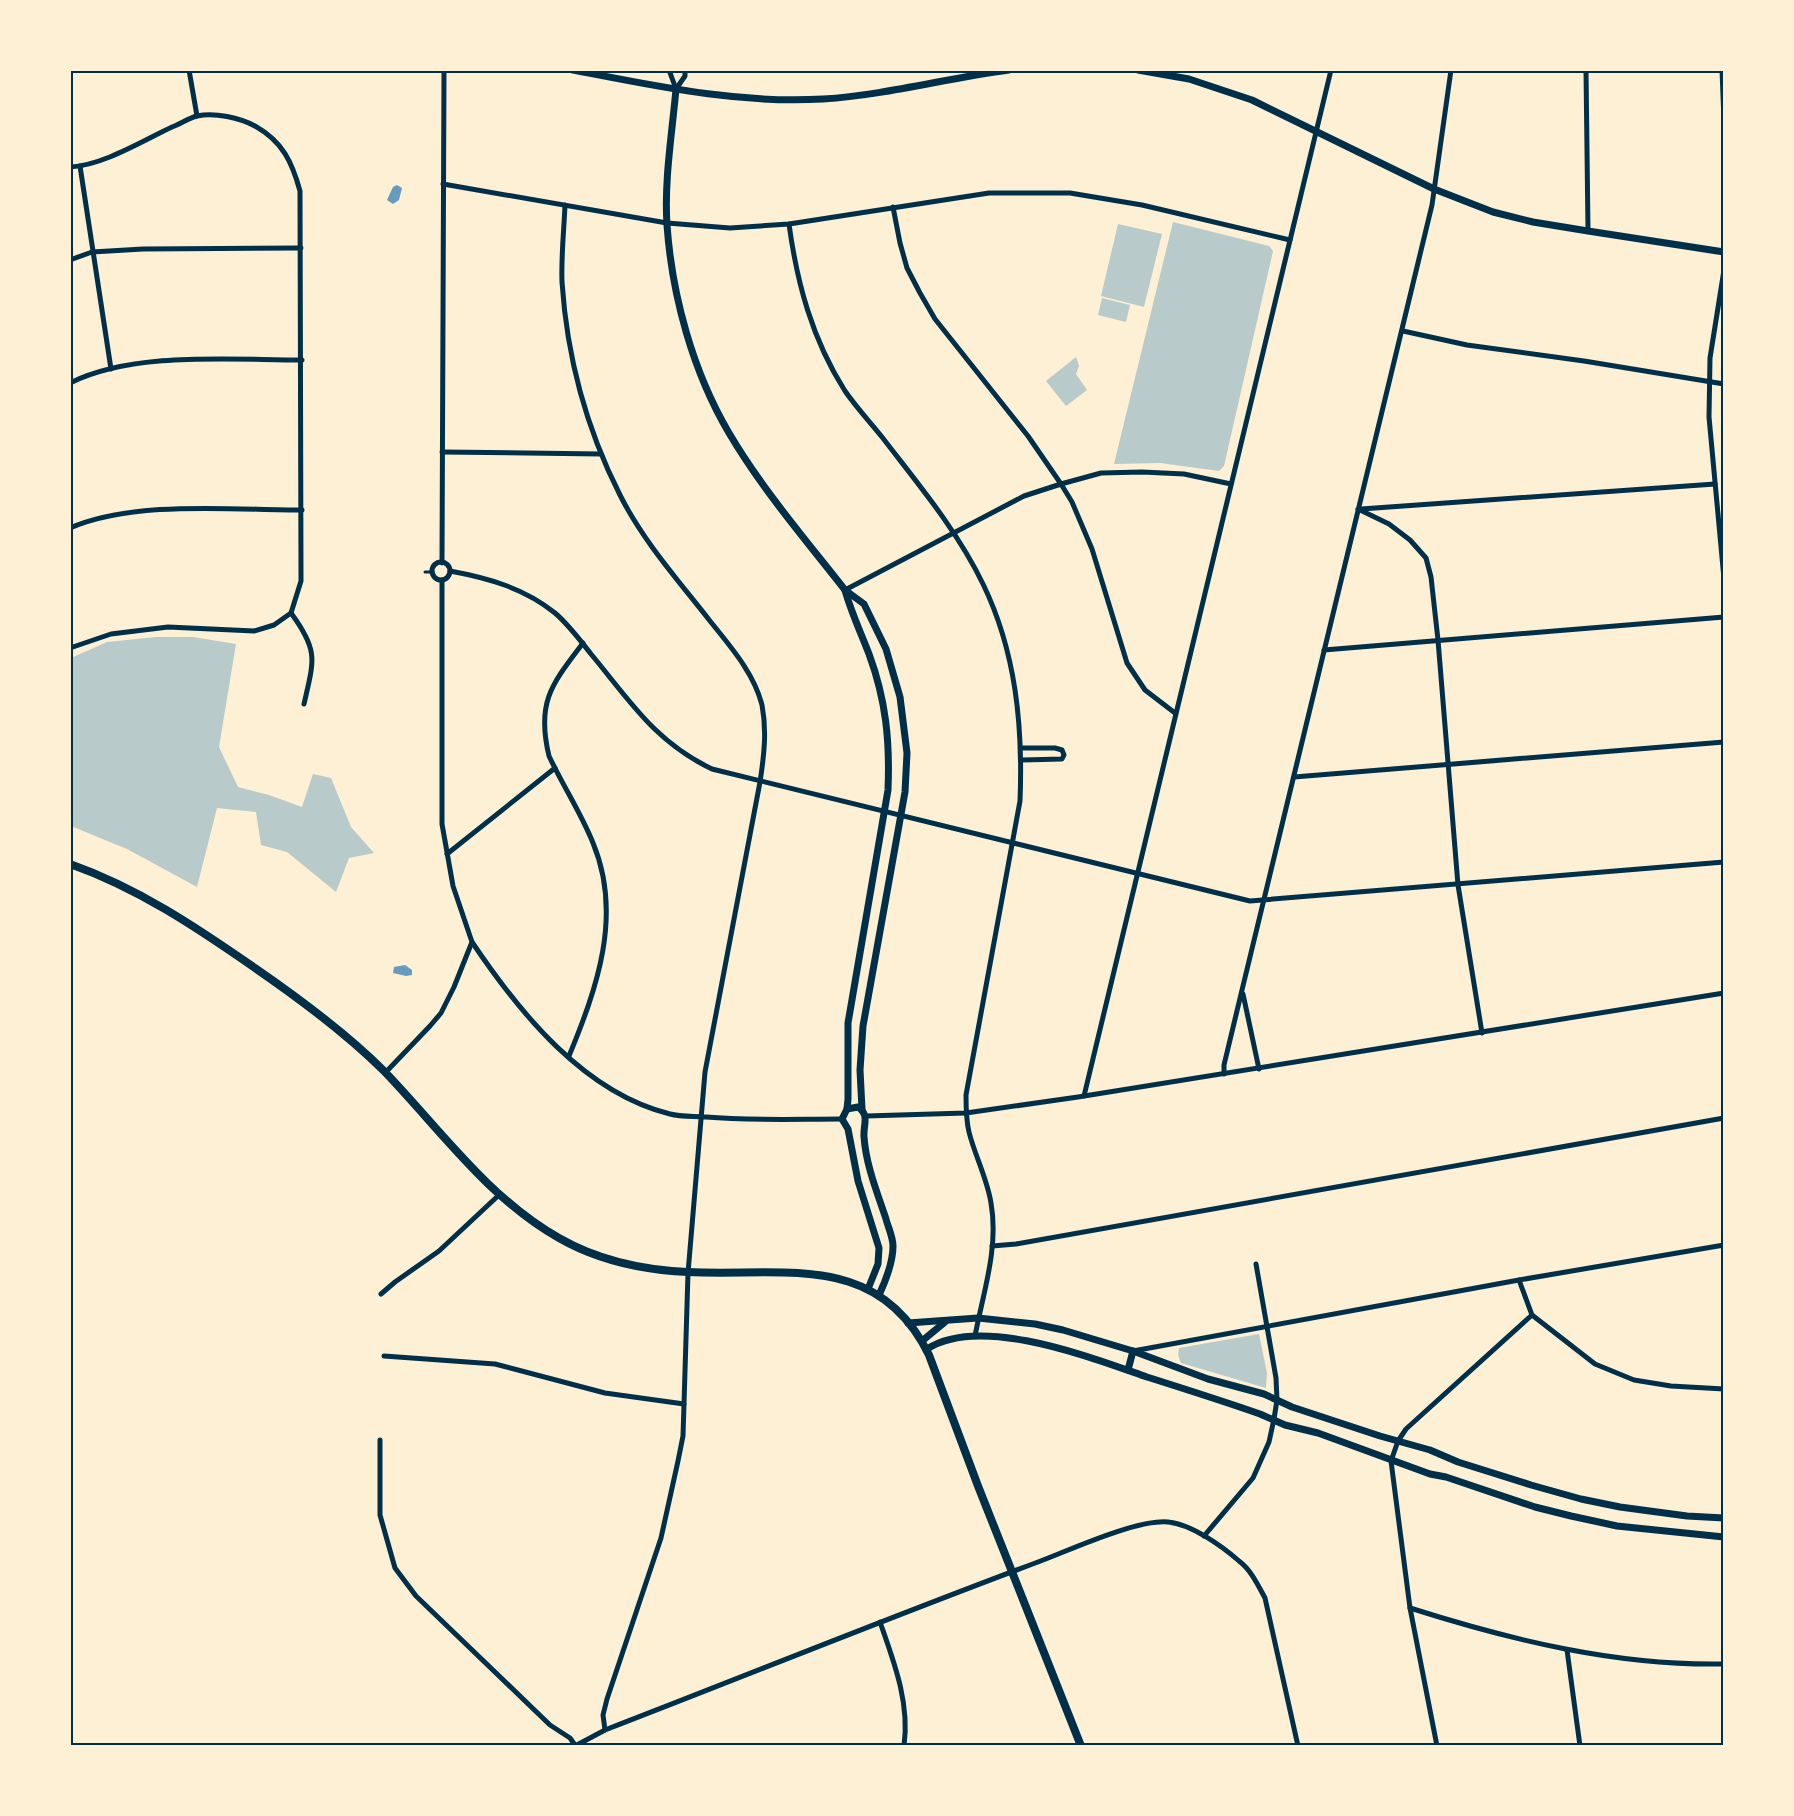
<svg xmlns="http://www.w3.org/2000/svg" width="1794" height="1816" font-family="Montserrat,sans-serif">
<style>
.green{fill:#b9caca}
.water{fill:#669bbc}
.lines{fill:none;stroke-linecap:round;stroke-linejoin:round}
.service{stroke:#003049;stroke-width:3}
.minor{stroke:#003049;stroke-width:5}
.tertiary{stroke:#003049;stroke-width:7}
.secondary{stroke:#003049;stroke-width:8}
.neatline{fill:none;stroke:#003049;stroke-width:2}
</style>
<rect width="100%" height="100%" fill="#fdf0d5"/>
<!-- green -->
<g class="green">
<path d="M1173,222L1269,246L1273,251L1224,466L1219,471L1160,463L1114,464Z"/>
<path d="M1118,224L1162,234L1144,307L1101,296Z"/>
<path d="M1102,298L1130,305L1126,322L1098,315Z"/>
<path d="M1076,357L1079,366L1076,374L1087,390L1066,406L1046,381Z"/>
<path d="M156,637H193L236,644L219,747L238,787L269,795L302,807L313,774L331,778L351,827L374,853L349,858L336,892L287,852L261,845L256,812L217,808L197,887L127,849L71,826V658L107,642Z"/>
<path d="M1259,1334L1267,1373L1266,1388L1181,1363L1178,1355L1179,1348Z"/>
</g>
<!-- water -->
<g class="water">
<path d="M397,185L402,188L399,200L393,204L387,200L393,187Z"/>
<path d="M405,965L412,970V975L406,976L393,973L394,967Z"/>
</g>
<g class="lines">
<!-- service -->
<path class="service" d="M425,572H433"/>
<!-- minor -->
<g class="minor">
<path d="M189,70L197,116"/>
<path d="M669,70L676,89"/>
<path d="M1586,70L1588,231"/>
<path d="M1722,70L1724,121"/>
<path d="M676,89L685,76V70"/>
<path d="M80,166L111,369"/>
<path d="M70,167C104,165 142,141 172,127C180,124 189,118 197,116C215,112 240,118 255,126C283,142 292,162 300,191L301,581L291,613L274,625L254,631L168,627L111,634L70,648"/>
<path d="M443,184L667,223L730,228L789,224L989,193H1070L1142,205L1290,240"/>
<path d="M565,205C564,230 561,257 562,282C567,358 586,428 620,495C643,541 678,580 710,621C730,646 754,673 762,705C767,731 764,756 760,782L705,1072L688,1273L684,1404L683,1436L678,1461L661,1538L607,1699L603,1715L605,1730"/>
<path d="M893,207L900,243L907,268L920,293L935,319L1028,436L1061,484L1072,502L1092,549L1127,663L1145,690L1175,713"/>
<path d="M789,224C797,283 812,339 845,391C856,407 870,422 882,437C918,484 957,530 983,584C1016,652 1023,726 1020,801L966,1095C966,1107 966,1120 969,1132C975,1156 987,1178 991,1203C999,1248 983,1293 975,1336"/>
<path d="M70,260L92,252L143,249L301,248"/>
<path d="M1724,270L1710,358L1709,417L1724,579"/>
<path d="M1403,331L1467,345L1584,361L1724,384"/>
<path d="M70,383C134,351 231,360 302,360"/>
<path d="M442,452L601,454"/>
<path d="M1358,509L1389,524L1410,540L1426,558L1431,577L1438,640L1458,885L1482,1033"/>
<path d="M1361,509L1715,484"/>
<path d="M70,528C135,500 232,510 302,510"/>
<circle cx="441" cy="571" r="9"/>
<path d="M442,563L444,70"/>
<path d="M450,571C488,578 524,588 555,613C568,624 580,640 591,654C630,701 655,742 712,769L1250,901L1724,862"/>
<path d="M845,590L1024,496L1061,484L1101,473L1142,472L1184,474L1231,484"/>
<path d="M291,613C319,651 314,660 304,704"/>
<path d="M1324,650L1724,617"/>
<path d="M1021,748H1055L1062,750L1064,755L1062,759L1022,760"/>
<path d="M1294,777L1724,742"/>
<path d="M447,854L555,768"/>
<path d="M472,942C519,1012 584,1093 670,1114C681,1117 694,1116 706,1117C751,1121 797,1119 842,1119"/>
<path d="M1243,994L1259,1069"/>
<path d="M569,1056C597,988 623,915 593,843C581,813 563,786 549,756C536,702 552,684 583,643"/>
<path d="M385,1073L430,1026L441,1013L454,987L472,942L453,886L442,824V580"/>
<path d="M1224,1074V1065L1242,990L1432,205L1451,70"/>
<path d="M1084,1096L1331,70"/>
<path d="M866,1116L966,1113L1078,1097L1724,993"/>
<path d="M992,1246L1016,1244L1724,1118"/>
<path d="M1519,1280L1532,1315L1595,1364L1634,1380L1671,1386L1724,1389"/>
<path d="M381,1294L395,1282L439,1251L500,1194"/>
<path d="M1133,1351L1519,1280L1724,1245"/>
<path d="M384,1356L495,1364L605,1393L684,1404"/>
<path d="M380,1440V1515L395,1568L416,1596L550,1725L570,1738L575,1745"/>
<path d="M1204,1536L1253,1478L1269,1442L1274,1419L1277,1400L1276,1378L1256,1264"/>
<path d="M1410,1608C1511,1640 1616,1666 1724,1664"/>
<path d="M880,1622C894,1662 910,1703 904,1746"/>
<path d="M1567,1650L1580,1746"/>
<path d="M575,1746L605,1730C750,1674 893,1616 1038,1562C1070,1550 1137,1519 1168,1522C1191,1524 1222,1546 1239,1561C1251,1570 1258,1585 1265,1598L1298,1746"/>
<path d="M1437,1746L1410,1608L1391,1461L1398,1441L1406,1429L1532,1315"/>
<path d="M1723,1746L1724,1743"/>
</g>
<!-- tertiary -->
<g class="tertiary">
<path d="M573,70C656,86 738,104 823,99C886,95 947,78 1009,70"/>
<path d="M1138,70L1189,79L1252,100L1434,189L1493,212L1533,222L1588,231L1724,252"/>
<path d="M676,89C672,134 664,181 667,225C672,296 693,372 729,433C762,489 805,539 845,590L864,604L886,649L900,697L907,753L905,792L863,1026L860,1070L862,1109"/>
<path d="M845,590C851,612 861,633 869,654C886,700 890,741 888,790L848,1023V1099L847,1109L842,1119L848,1129L858,1181L879,1248L878,1264L868,1289"/>
<path d="M847,1109L858,1107C870,1115 863,1125 864,1137C866,1165 877,1192 886,1219C888,1227 893,1237 893,1246C893,1263 886,1280 879,1295"/>
<path d="M908,1323L978,1318L1035,1324L1063,1330L1133,1351L1208,1379L1264,1394L1292,1407L1380,1436L1430,1450L1458,1462L1531,1485L1581,1499L1620,1507L1687,1516L1724,1518"/>
<path d="M922,1341L945,1322"/>
<path d="M927,1349C980,1314 1092,1358 1147,1377C1185,1389 1223,1401 1260,1414L1285,1425L1318,1433L1430,1474L1446,1477L1535,1507L1571,1516L1617,1526L1724,1537"/>
<path d="M1128,1370L1133,1351"/>
</g>
<!-- secondary -->
<path class="secondary" d="M70,864C138,888 196,927 255,968C300,999 345,1032 384,1071C439,1128 489,1199 559,1238C599,1261 643,1270 688,1272C782,1277 878,1250 929,1355L978,1486L1081,1746"/>
</g>
<!-- border -->
<rect width="1794" height="1816" fill="none" stroke="#fdf0d5" stroke-width="144"/>
<rect x="72" y="72" width="1650" height="1672" class="neatline"/>
</svg>
